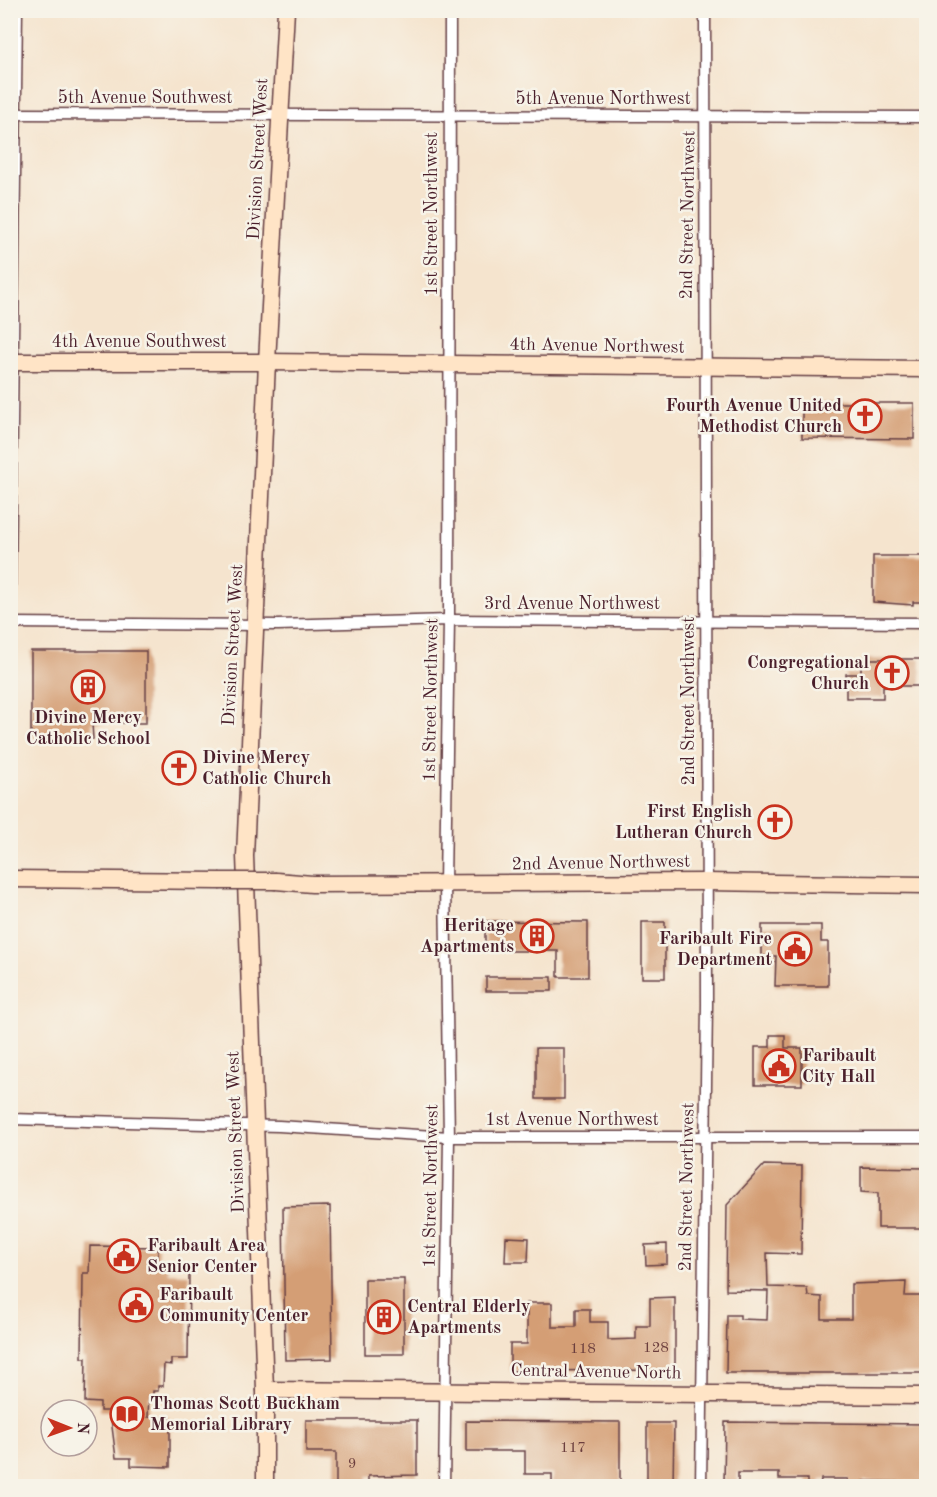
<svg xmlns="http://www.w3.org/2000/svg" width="937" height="1497" font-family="'Old Standard TT',serif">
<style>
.building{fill:#d49e75}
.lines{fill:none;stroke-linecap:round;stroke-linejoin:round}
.street-casing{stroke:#643d43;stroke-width:13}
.secondary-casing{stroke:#643d43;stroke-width:19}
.street{stroke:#fff;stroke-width:10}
.secondary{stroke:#ffe4c6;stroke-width:16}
.secondary-bridge-casing{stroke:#643d43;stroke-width:19;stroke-linecap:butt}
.secondary-bridge{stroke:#ffe4c6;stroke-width:16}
.labels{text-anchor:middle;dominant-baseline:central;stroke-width:5;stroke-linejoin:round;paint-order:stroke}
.number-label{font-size:15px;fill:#6c3f3e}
.street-label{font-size:18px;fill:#4a1f2b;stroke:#f7f3e8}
.poi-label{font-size:18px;font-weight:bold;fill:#4a1f2b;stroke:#f7f3e8;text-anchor:start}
</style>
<rect width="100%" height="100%" fill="#f7f3e8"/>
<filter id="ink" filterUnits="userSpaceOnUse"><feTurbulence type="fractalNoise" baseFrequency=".0167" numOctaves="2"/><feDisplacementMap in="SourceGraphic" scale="12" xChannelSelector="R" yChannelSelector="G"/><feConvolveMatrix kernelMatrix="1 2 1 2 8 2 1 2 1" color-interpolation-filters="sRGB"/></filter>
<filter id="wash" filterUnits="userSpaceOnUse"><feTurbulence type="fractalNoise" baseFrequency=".008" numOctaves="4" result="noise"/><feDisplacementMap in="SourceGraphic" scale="24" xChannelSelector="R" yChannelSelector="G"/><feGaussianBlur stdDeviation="1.35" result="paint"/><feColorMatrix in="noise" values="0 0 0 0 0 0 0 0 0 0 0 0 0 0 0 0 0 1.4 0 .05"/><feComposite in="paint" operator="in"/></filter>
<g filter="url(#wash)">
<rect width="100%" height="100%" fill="#f5e4ce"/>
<g id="blocks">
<!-- building -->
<g class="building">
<path d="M802,403H914V439L802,438Z"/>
<path d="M873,556H927V602H913V605L873,602Z"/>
<path d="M31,651H146V723H92L93,739L31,737Z"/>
<path d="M861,659H921V686H883V698H846V674H861Z"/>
<path d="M485,921L588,922V977H558V951H485Z"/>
<rect x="642" y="922" width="23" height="56"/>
<path d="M762,925H821V942H828V986H775L776,956H762Z"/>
<rect x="486" y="977" width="66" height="14"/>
<path d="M770,1035H785V1048H802V1085H755V1047H770Z"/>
<rect x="536" y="1048" width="28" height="51"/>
<path d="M764,1165L802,1166L801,1254L767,1253L768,1287L807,1288L808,1296L822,1297V1319H851V1284L906,1282L905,1296H927V1373H726L727,1315H740V1319L767,1320L768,1291L726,1290L727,1205Z"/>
<path d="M861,1167L927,1168V1228H878V1193L861,1192Z"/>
<path d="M330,1206L332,1359L285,1360L283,1207Z"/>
<path d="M506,1237L529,1238L528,1262H505Z"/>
<path d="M667,1244V1264L646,1265L645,1245Z"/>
<path d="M90,1246L158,1247V1266H168V1273L189,1274L188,1359H171V1365L164,1364L163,1386H158V1391H153V1396H149L148,1417L170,1418V1467L131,1466V1458H116L110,1411H100V1403L85,1402L86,1358H82L83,1273H89Z"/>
<rect x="365" y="1279" width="39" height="75"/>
<path d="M675,1297V1370L510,1371V1344H527V1303H552V1327H576V1309H590V1322H608V1340L636,1339V1326H650V1298Z"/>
<path d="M306,1420H417V1475L368,1476V1486H336V1452H306Z"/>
<path d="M466,1421L620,1422V1484L552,1485V1474H525V1451H466Z"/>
<path d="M725,1422L927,1424V1486H915V1482L863,1481L862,1486H848V1479H821L820,1486H807V1479H779V1473H738V1484H724Z"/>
<path d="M647,1423H674L673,1486L647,1484Z"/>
</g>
</g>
</g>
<g filter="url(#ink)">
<use href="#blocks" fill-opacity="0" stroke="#643d43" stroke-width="1.5"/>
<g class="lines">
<defs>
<g id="street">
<path d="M10,114L926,117"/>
<path d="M10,586L17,10"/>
<path d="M10,623L278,625L449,620L926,623"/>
<path d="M10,1119L279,1126L449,1137H926"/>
<path d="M444,1486L449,1137L445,884L449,620L450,10"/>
<path d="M701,1486L707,1004L705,10"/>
</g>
<g id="secondary">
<path d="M10,362H267L926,369"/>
<path d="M10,879L219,881"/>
<path d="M276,881L312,884L706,882L926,885"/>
<path d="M265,1390L926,1396"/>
<path d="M265,1486V1390L245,856L267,362L286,10"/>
</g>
</defs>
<!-- street casing -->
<use href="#street" class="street-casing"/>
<!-- secondary casing -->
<use href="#secondary" class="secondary-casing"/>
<!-- street -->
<use href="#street" class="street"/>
<!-- secondary -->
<use href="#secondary" class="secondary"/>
<defs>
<path id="secondary-bridge" d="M219,881H276"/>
</defs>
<!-- secondary-bridge casing -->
<use href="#secondary-bridge" class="secondary-bridge-casing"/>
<!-- secondary-bridge -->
<use href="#secondary-bridge" class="secondary-bridge"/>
</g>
</g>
<!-- icons -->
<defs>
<symbol id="church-ring" viewBox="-11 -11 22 22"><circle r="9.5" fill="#f7f3e8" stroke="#c8321e" stroke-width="1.5"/><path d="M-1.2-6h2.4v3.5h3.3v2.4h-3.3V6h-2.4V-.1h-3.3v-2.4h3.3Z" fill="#c8321e"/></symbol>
<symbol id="building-ring" viewBox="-11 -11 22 22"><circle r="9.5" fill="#f7f3e8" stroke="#c8321e" stroke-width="1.5"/><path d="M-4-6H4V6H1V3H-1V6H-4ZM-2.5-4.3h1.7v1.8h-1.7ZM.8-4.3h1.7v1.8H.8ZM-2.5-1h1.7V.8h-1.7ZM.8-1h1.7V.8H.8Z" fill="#c8321e"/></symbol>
<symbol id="civic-ring" viewBox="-11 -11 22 22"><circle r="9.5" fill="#f7f3e8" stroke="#c8321e" stroke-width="1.5"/><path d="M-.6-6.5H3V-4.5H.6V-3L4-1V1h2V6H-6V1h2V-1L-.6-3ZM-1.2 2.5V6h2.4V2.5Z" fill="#c8321e"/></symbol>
<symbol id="library-ring" viewBox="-11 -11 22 22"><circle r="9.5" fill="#f7f3e8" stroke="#c8321e" stroke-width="1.5"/><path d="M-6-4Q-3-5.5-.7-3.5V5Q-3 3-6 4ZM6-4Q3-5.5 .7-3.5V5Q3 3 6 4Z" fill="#c8321e"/></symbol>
</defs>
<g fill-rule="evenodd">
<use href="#church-ring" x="846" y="397" width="38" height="38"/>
<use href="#church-ring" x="873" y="654" width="38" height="38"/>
<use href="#building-ring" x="69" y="668" width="38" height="38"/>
<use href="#church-ring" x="160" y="749" width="38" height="38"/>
<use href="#church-ring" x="756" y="803" width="38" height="38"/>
<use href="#building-ring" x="518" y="917" width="38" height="38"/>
<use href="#civic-ring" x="776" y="930" width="38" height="38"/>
<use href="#civic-ring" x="760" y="1047" width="38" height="38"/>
<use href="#civic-ring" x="105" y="1237" width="38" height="38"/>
<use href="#civic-ring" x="117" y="1286" width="38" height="38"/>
<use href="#building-ring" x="365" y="1298" width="38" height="38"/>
<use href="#library-ring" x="108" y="1395" width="38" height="38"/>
</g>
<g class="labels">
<!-- number labels -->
<g class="number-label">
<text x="656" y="1348">128</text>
<text x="583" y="1349">118</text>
<text x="573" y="1448">117</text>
<text x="352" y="1464">9</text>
</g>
<!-- street labels -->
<g class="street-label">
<text x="145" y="98">5th Avenue Southwest</text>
<text x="603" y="99">5th Avenue Northwest</text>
<text transform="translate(258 159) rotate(-87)">Division Street West</text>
<text transform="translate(432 214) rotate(-90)">1st Street Northwest</text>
<text transform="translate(688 215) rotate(-89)">2nd Street Northwest</text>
<text x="139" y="342">4th Avenue Southwest</text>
<text transform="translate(597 346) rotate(1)">4th Avenue Northwest</text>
<text x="572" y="604">3rd Avenue Northwest</text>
<text transform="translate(233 645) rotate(-87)">Division Street West</text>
<text transform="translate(431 700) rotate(-89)">1st Street Northwest</text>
<text transform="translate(689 701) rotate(-90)">2nd Street Northwest</text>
<text transform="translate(601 863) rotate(-1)">2nd Avenue Northwest</text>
<text x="572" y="1120">1st Avenue Northwest</text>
<text transform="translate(236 1132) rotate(-92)">Division Street West</text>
<text transform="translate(431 1186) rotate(-89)">1st Street Northwest</text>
<text transform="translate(687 1187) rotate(-89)">2nd Street Northwest</text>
<text transform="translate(596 1372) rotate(1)">Central Avenue North</text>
</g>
<!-- poi labels -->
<g class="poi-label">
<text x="842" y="406" text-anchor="end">Fourth Avenue United<tspan x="842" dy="21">Methodist Church</tspan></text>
<text x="869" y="663" text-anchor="end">Congregational<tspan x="869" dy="21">Church</tspan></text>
<text x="88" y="718" text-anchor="middle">Divine Mercy<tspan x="88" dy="21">Catholic School</tspan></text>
<text x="202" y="758">Divine Mercy<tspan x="202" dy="21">Catholic Church</tspan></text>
<text x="752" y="812" text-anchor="end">First English<tspan x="752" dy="21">Lutheran Church</tspan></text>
<text x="514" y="926" text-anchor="end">Heritage<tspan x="514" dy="21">Apartments</tspan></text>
<text x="772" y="939" text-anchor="end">Faribault Fire<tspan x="772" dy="21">Department</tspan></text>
<text x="802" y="1056">Faribault<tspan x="802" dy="21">City Hall</tspan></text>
<text x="147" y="1246">Faribault Area<tspan x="147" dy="21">Senior Center</tspan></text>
<text x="159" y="1295">Faribault<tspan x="159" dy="21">Community Center</tspan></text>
<text x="407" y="1307">Central Elderly<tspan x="407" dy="21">Apartments</tspan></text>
<text x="150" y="1404">Thomas Scott Buckham<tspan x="150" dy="21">Memorial Library</tspan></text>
</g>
</g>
<!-- margin -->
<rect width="937" height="1497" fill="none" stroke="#f7f3e8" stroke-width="36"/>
<!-- north arrow -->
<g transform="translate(69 1428) rotate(91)"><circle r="28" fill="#f7f3e8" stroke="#b29e9c" stroke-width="1.5"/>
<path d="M0-4.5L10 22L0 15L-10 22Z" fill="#c8321e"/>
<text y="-9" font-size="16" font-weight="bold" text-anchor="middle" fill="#4a1f2b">N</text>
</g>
</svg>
